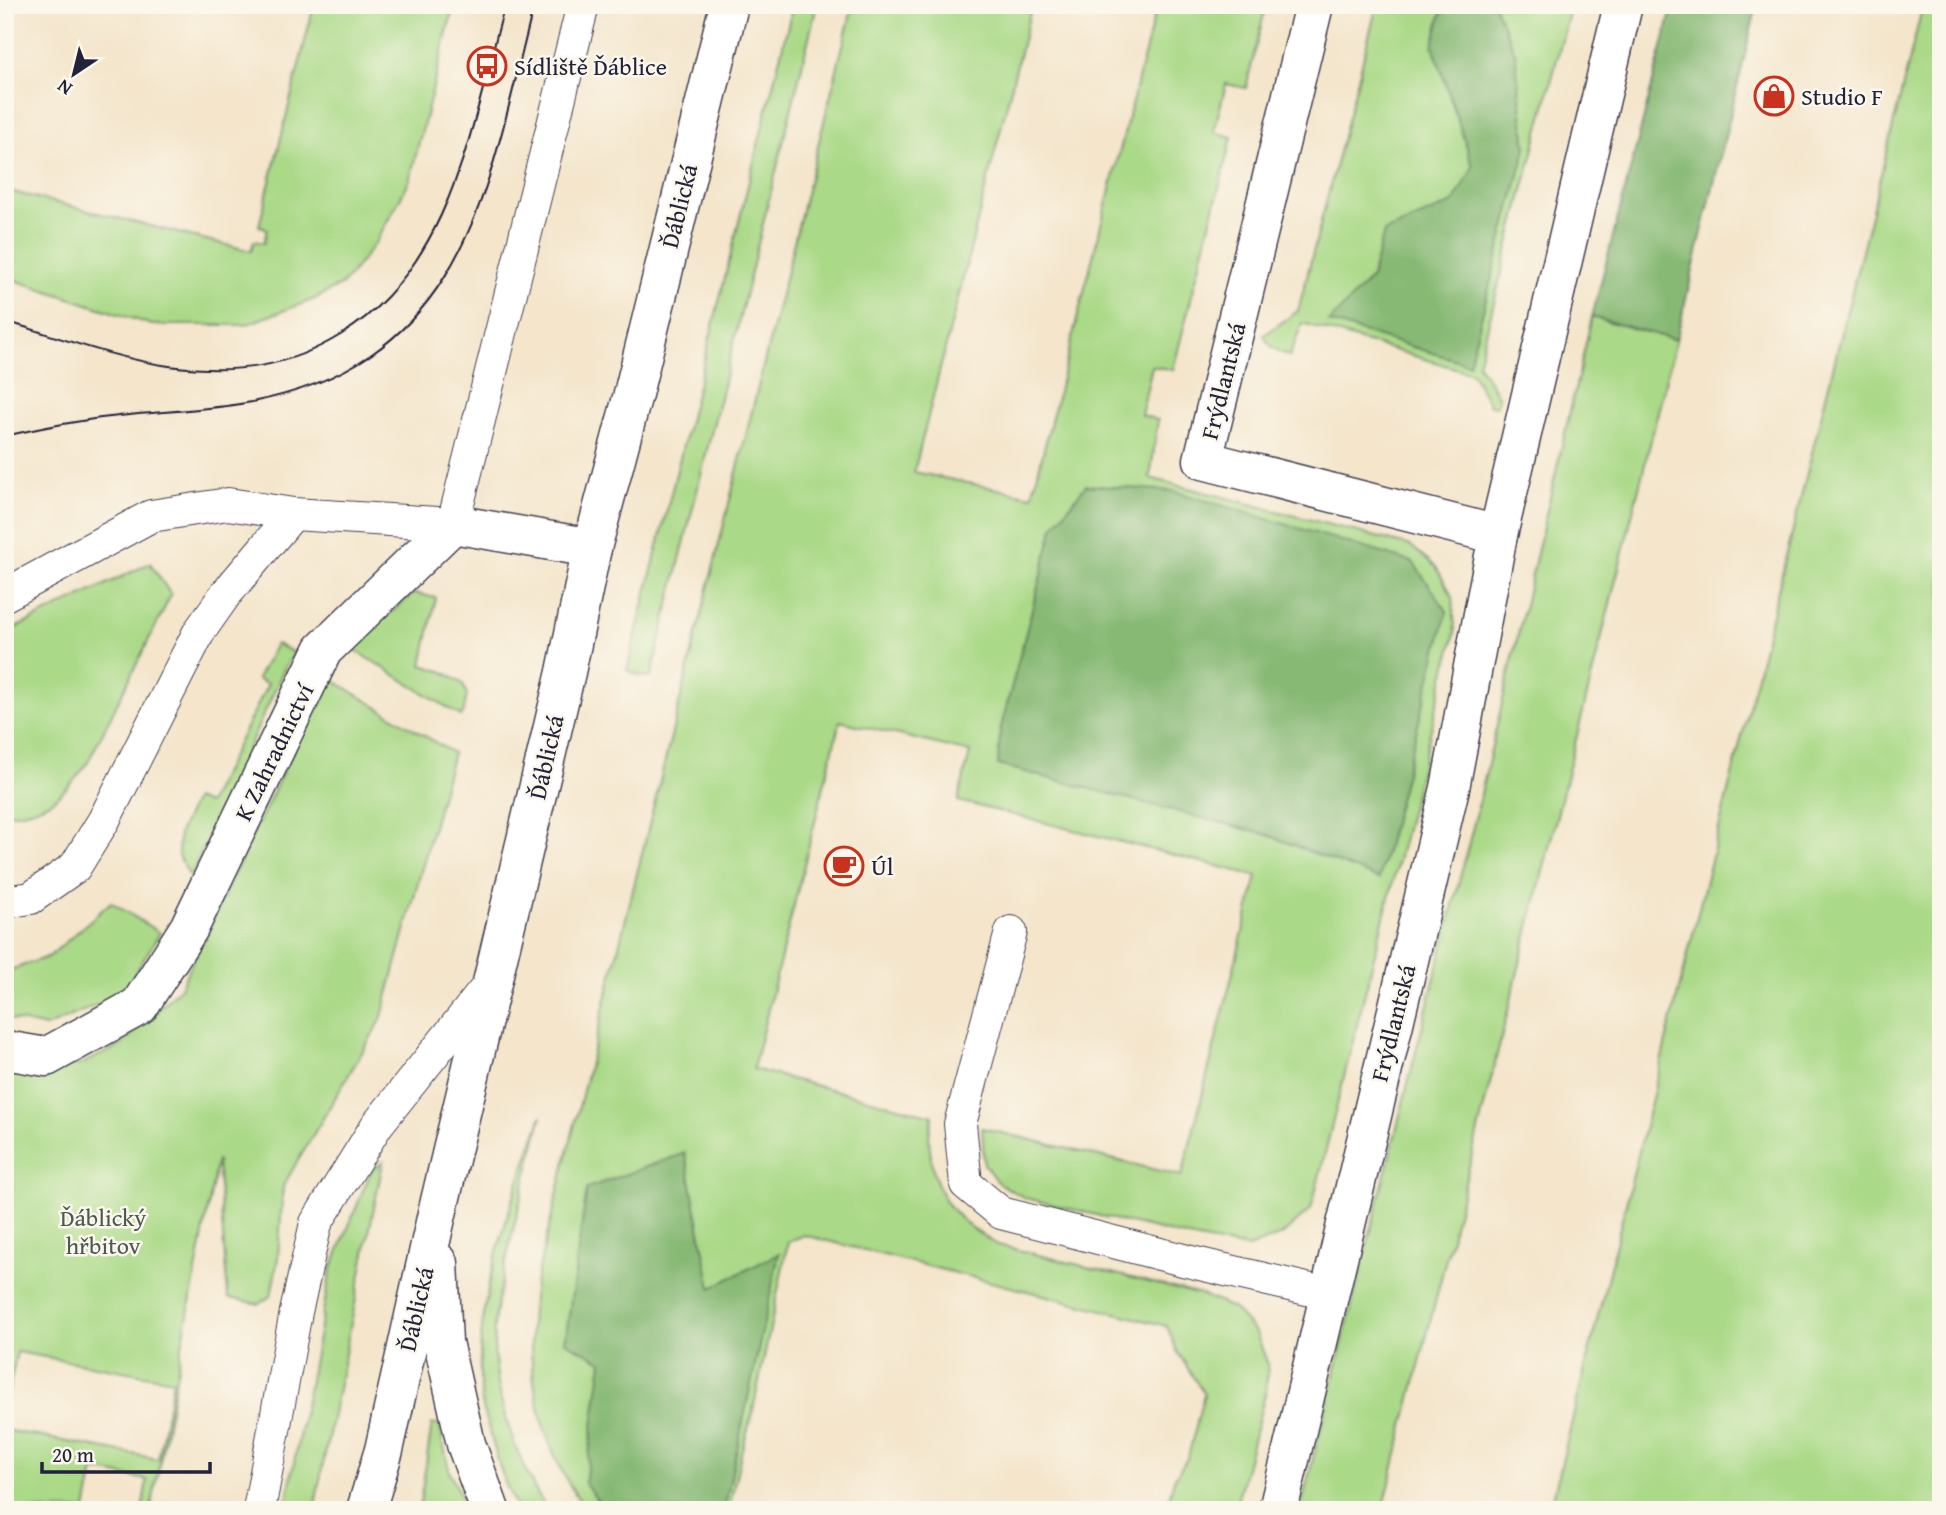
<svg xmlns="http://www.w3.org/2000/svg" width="1946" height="1515" font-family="'Gentium Book Plus',serif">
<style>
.green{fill:#aad987;stroke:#667e61;stroke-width:2}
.forest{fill:#87b974;stroke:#546e58;stroke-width:2}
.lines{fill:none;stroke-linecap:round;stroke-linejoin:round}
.lane-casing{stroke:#423f51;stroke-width:34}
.street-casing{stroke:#423f51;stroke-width:41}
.secondary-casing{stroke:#423f51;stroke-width:41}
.lane{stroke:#fff;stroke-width:32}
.street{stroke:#fff;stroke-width:38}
.secondary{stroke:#fff;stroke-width:38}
.tram{stroke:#22223b;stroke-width:2}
.labels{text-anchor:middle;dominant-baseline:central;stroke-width:5;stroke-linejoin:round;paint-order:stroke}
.poi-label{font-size:24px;fill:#22223b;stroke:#fbf7ec;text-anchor:start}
.street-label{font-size:24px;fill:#22223b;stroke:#fbf7ec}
.park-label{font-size:24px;fill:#4b5952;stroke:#fbf7ec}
</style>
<rect width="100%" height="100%" fill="#fbf7ec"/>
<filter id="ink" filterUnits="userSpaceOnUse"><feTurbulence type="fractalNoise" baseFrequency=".0143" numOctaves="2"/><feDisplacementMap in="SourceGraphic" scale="14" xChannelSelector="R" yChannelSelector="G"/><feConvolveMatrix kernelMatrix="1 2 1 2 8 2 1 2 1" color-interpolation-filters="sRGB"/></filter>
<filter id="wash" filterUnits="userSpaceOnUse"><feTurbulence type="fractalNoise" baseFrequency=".00686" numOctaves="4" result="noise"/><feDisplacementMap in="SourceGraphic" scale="28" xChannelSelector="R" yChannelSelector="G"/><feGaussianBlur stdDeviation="1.57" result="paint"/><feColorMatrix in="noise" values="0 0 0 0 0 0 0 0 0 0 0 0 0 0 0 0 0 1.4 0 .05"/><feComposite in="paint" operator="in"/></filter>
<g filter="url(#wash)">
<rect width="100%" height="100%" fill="#f4e5cb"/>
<!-- green -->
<g class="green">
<path d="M314,5H454L409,182L376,242L344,283L315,299L244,325H152L5,277V190L251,251L254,241L264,243L267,229L259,226Z"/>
<path d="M793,5H817L651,677L641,676L627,670Z"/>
<path d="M853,5H1032L914,472L1032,496L1157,5H1266L1246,88L1226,84L1214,132L1232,137L1173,370L1152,366L1141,415L1158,420L1150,478L1411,546L1436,567L1453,597L1455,633L1311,1209L1282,1235L1248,1248L1197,1239L1025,1198L997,1182L984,1164L982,1128L1182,1176L1257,876L958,801L970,752L840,721L753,1069L933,1116C927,1135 929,1144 932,1164C939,1204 964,1226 998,1245L1205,1296L1233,1308L1256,1333L1268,1365L1266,1390L1235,1510H1166L1174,1479L1188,1457L1204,1394L1177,1351L1167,1326L804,1235L788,1242L752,1415L742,1449L729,1510H586C537,1443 523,1364 535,1284Z"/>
<path d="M1377,5H1571L1478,364L1499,397L1497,406L1490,405L1472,373L1302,323L1290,356C1278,352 1269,347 1264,335L1298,311Z"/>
<path d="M1923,5H1941V1510H1550Z"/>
<path d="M1592,317L1676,340L1383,1510H1300L1477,811Z"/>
<path d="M150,563L171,595L87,764C63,796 47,811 5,814V633Z"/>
<path d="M414,593L436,598L422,665L444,672L463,684L467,695L463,714L461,716L350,647Z"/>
<path d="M276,644L295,653L285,667L190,877L178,855L179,833L195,799L208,804L268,684L257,679Z"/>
<path d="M328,677L453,753L381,1020L283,1186L278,1258L271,1296L259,1304L228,1298L217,1160L151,1510H142L147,1480L94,1470L86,1510H23L5,1506V1430L158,1459L173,1380L17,1352L5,1408V1071L18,1074L81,1064L120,1046L180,988Z"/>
<path d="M111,902L160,933L122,994L46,1027L5,1018V972L50,956Z"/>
<path d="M542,1115C528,1170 513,1225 502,1281C499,1296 494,1313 494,1328C492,1391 514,1457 547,1510H518C505,1488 499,1464 492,1440C488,1425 482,1409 481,1394C472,1299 512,1204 542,1115Z"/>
<path d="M383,1162L314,1510H285L331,1270L371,1171Z"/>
<path d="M432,1424H439L449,1470L467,1510H419Z"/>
</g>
<!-- forest -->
<g class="forest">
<path d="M1451,5H1494L1515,52L1526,148L1469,364L1329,322L1371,278L1384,232L1453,203L1473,167L1433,45L1441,14Z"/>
<path d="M1673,5H1757L1676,340L1592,317Z"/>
<path d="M1086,485L1173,491L1413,562L1447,611L1379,879L1268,835L998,765L1000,731L1054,526Z"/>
<path d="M685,1153L711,1288L779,1253L724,1510H604L585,1483L602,1361L565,1342L587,1188Z"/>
</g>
</g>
<g filter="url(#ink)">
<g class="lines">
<defs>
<g id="lane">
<path d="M293,514L453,524L583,5"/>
<path d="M5,595L151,516L228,504L293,514L225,595L199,632L104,820L75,867L31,898L5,902"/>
<path d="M1011,932L960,1124L966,1184L1001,1213L1187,1261L1328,1294"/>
<path d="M259,1510L296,1312L316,1223L377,1125L492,981"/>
</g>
<g id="street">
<path d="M1314,5L1203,460L1498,535"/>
<path d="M5,1050L46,1057L139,1006L189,928L323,650L453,524L592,548"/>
<path d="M1278,1510L1450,788L1498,535L1623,5"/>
</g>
<g id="secondary">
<path d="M439,1263L443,1342L466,1444L490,1510"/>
<path d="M366,1510L384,1450L436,1218L566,672L592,548L633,394L729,5"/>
</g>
</defs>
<!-- lane casing -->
<use href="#lane" class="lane-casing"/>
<!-- street casing -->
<use href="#street" class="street-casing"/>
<!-- secondary casing -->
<use href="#secondary" class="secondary-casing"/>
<!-- lane -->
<use href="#lane" class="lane"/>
<!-- street -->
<use href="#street" class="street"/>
<!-- secondary -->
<use href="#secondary" class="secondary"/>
<!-- tram -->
<g class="tram">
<path d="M5,321C59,337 113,358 169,366C234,374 286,369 342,334C453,265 472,121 505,5"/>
<path d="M5,436C40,428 74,421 110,417C157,411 205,411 252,402C469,359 487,187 534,5"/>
</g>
</g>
</g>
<!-- icons -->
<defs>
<symbol id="bus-ring" viewBox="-11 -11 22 22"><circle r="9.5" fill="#fbf7ec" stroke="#c8321e" stroke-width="1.5"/><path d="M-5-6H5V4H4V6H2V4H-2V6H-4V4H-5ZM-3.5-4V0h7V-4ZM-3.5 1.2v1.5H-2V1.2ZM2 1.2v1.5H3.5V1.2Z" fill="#c8321e"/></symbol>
<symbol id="shop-ring" viewBox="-11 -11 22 22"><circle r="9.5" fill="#fbf7ec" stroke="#c8321e" stroke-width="1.5"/><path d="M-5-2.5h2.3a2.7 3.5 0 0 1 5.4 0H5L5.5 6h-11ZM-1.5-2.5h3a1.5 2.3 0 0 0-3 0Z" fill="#c8321e"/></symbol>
<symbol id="cafe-ring" viewBox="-11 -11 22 22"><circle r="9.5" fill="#fbf7ec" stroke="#c8321e" stroke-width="1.5"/><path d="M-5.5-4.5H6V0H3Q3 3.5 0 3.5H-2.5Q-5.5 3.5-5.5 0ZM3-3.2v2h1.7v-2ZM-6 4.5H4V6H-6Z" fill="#c8321e"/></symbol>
</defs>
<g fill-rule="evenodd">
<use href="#bus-ring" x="465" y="44" width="44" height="44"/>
<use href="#shop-ring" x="1752" y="74" width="44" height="44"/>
<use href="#cafe-ring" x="822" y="844" width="44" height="44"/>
</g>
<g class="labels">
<!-- poi labels -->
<g class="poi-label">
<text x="514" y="66">Sídliště Ďáblice</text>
<text x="1801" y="96">Studio F</text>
<text x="871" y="866">Úl</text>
</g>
<!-- street labels -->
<g class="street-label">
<text transform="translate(679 206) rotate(-76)">Ďáblická</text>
<text transform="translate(1223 381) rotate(-76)">Frýdlantská</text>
<text transform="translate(274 752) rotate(-64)">K Zahradnictví</text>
<text transform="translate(546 757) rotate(-77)">Ďáblická</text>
<text transform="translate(1393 1023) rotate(-76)">Frýdlantská</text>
<text transform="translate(416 1309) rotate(-77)">Ďáblická</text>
</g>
<!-- park labels -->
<g class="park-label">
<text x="103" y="1217">Ďáblický<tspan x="103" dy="28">hřbitov</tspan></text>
</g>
</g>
<!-- margin -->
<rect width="1946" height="1515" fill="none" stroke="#fbf7ec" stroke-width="28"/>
<!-- north arrow -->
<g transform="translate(74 74) rotate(215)" stroke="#fbf7ec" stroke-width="5" paint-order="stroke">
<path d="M0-5L12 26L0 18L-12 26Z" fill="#22223b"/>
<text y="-10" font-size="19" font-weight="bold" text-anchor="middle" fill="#22223b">N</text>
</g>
<!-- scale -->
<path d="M42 1462v10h168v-10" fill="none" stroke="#22223b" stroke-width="3.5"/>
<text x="52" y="1462" font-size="21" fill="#22223b" stroke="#fbf7ec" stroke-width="5" paint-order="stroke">20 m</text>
</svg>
